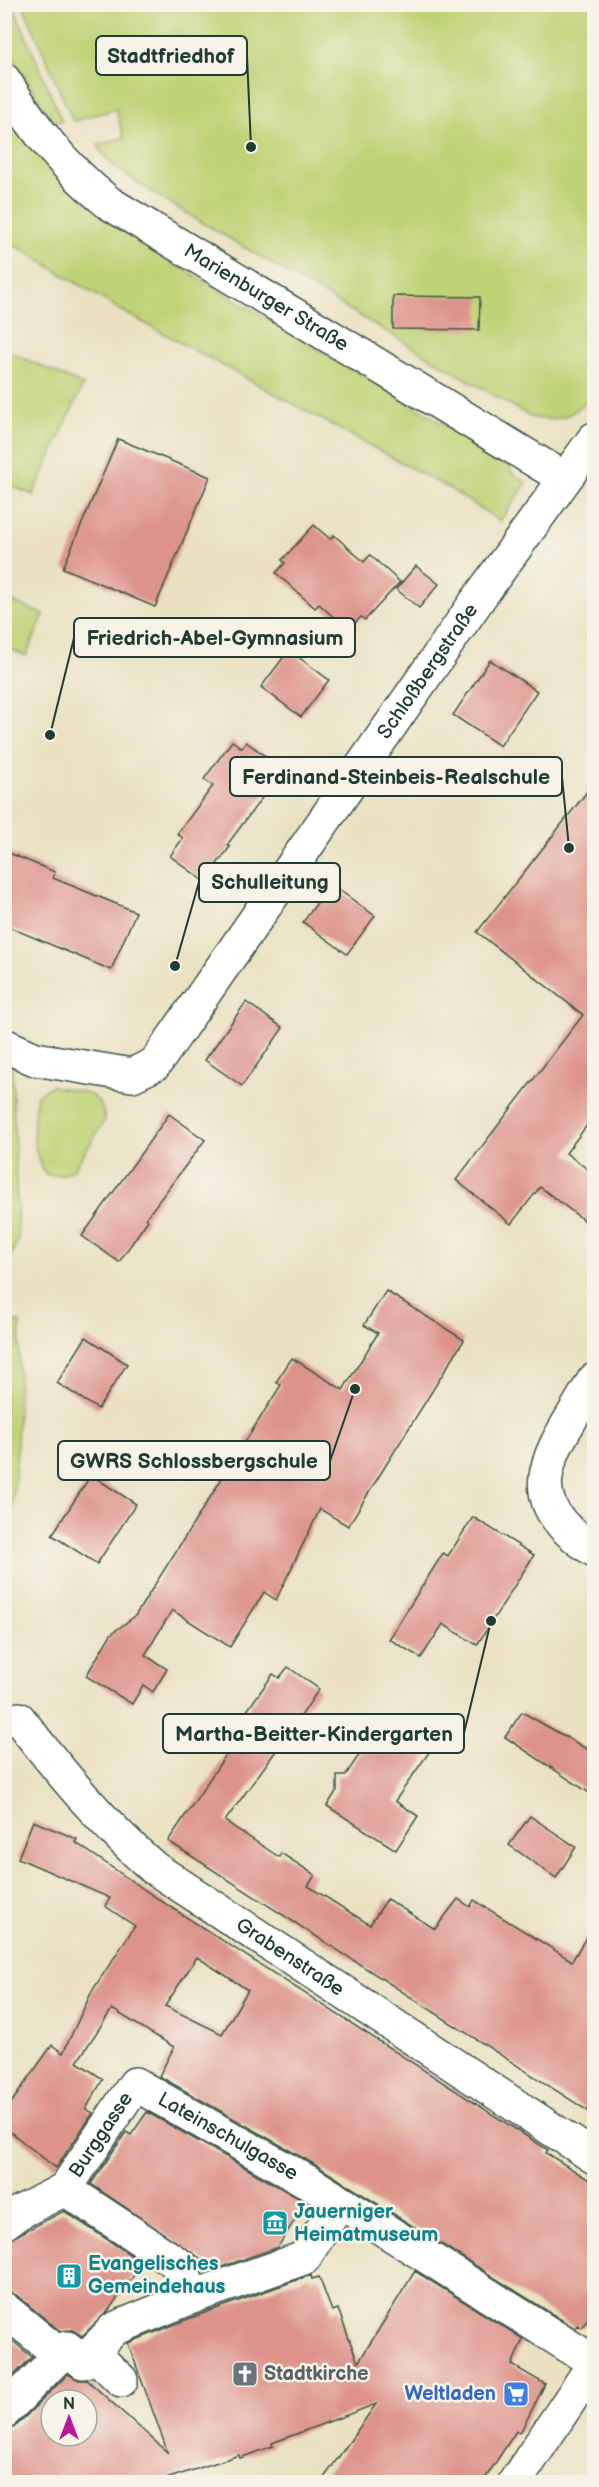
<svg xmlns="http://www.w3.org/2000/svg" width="599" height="2487" font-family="'Balsamiq Sans',sans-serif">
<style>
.green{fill:#bfd275;stroke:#6f8854;stroke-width:1.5}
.building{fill:#dd9389;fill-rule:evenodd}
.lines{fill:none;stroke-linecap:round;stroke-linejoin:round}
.minor-casing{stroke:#3d5649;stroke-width:36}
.minor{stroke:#fff;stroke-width:33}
.labels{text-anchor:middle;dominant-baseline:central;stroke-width:5;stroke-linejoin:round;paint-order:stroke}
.street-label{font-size:20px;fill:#1f3d34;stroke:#f7f3e8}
.culture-label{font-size:20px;font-weight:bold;fill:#0d838f;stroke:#f7f3e8;text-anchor:start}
.worship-label{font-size:20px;font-weight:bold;fill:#5b616d;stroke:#f7f3e8;text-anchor:start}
.shop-label{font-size:20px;font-weight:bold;fill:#366cbe;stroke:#f7f3e8;text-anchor:end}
.leader{fill:none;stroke:#1f3d34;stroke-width:2}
.callout-dot{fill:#1f3d34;stroke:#f7f3e8;stroke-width:2}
.callout{fill:#f7f3e8;stroke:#1f3d34;stroke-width:2}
.callout-label{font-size:21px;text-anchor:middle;font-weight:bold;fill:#1f3d34}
</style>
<rect width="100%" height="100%" fill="#f7f3e8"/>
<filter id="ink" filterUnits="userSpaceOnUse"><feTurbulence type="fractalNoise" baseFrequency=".0167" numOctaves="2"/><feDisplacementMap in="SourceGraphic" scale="12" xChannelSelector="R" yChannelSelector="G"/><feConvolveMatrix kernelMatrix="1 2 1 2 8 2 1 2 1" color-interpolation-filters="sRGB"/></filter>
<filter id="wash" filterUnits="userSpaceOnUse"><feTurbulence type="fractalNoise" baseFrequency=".008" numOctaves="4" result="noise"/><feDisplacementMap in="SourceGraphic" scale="24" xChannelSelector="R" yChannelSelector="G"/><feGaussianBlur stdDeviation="1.35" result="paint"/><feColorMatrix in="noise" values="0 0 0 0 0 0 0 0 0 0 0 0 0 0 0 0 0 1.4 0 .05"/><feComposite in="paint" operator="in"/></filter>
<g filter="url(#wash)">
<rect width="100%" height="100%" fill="#eae1c1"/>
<!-- green -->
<g class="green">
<path d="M4,5H13L62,121H53L5,46Z"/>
<path d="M23,5H594V394C575,415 557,425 529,416L176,207C158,195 103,165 98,145L124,138L116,109L73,121Z"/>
<path d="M12,124C49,168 89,208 137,241L508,462L512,473L527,483L500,521L450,489L124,312L5,239L4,128Z"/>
<path d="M5,350L83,385L33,495L5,483Z"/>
<path d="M5,598L44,615L26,656L5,647Z"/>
<path d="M5,1062L12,1065L18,1240L5,1268Z"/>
<path d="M51,1086C79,1092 100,1087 105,1120L74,1169L62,1175H46C31,1154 32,1120 37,1095Z"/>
<path d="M10,1322H20L17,1450L5,1601L4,1332Z"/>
</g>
<g id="blocks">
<!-- building -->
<g class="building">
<path d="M393,296L480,297L479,330L393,329Z"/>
<path d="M118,439L210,477L155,607L63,568Z"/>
<path d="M314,525L330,539L334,535L364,562L370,555L400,582L365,620L361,617L348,630L319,604L315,608L276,573L285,563L282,560Z"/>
<path d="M416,566L439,584L419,608L396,589Z"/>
<path d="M289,650L329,680L301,717L261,687Z"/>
<path d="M490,660L537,691L500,746L453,715Z"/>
<path d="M232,741L242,748L246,742L271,760L267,766L279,775L227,845L230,847L204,881L170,856L183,838L177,834L213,786L204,779Z"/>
<path d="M594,783V1116L566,1153L594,1174V1228L540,1187L511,1224L456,1180L583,1015L477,932Z"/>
<path d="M4,851L55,872L53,878L136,912L111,970L4,925Z"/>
<path d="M331,884L375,916L347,954L303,922Z"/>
<path d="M246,1002L283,1028L242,1086L205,1060Z"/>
<path d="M169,1114L205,1140L146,1218L148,1220L119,1262L82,1236Z"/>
<path d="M386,1291L464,1340L348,1526L320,1509L276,1600L264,1592L230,1647L172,1610L145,1655L167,1669L153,1692L143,1685L132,1704L86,1676L111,1634L135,1616L281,1385L276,1382L292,1358L343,1390L378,1333L364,1325Z"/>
<path d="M86,1337L127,1364L98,1409L57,1383Z"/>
<path d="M91,1475L136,1504L97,1564L52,1535Z"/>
<path d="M473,1517L534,1555L477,1645L443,1624L421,1658L389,1639L443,1553L448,1556Z"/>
<path d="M288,1667L319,1689L301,1716L309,1722L289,1749L281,1744L225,1821L279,1857L281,1853L315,1875L308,1886L370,1925L387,1899L435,1929L458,1899L470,1907L474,1900L572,1961L594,1924V2115L168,1841L240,1734L234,1729L273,1674L279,1678Z"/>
<path d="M522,1712L594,1753V1796L505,1737Z"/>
<path d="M385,1716L432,1748L395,1801L418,1816L396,1850L327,1806L337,1790V1776H345Z"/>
<path d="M530,1816L576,1847L556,1878L509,1845Z"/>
<path d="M33,1821L77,1839L75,1842L155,1897L548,2150L546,2153L594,2183V2309L582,2328L578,2325L576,2329L319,2167L159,2076L174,2047L112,2009L77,2062L103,2079L86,2109L93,2113L56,2168L4,2127V2113L52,2045L63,2053L92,1991L135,1926L105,1906L110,1898L18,1858ZM197,1957L248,1990L222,2034L165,2006Z"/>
<path d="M147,2112L300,2199L301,2210L278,2247L216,2269L91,2184L126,2132L131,2135Z"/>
<path d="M64,2211L143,2263L108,2311L82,2336L72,2330L60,2331L16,2295L4,2291V2242Z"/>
<path d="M415,2271L523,2339L512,2365L545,2384L520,2433L516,2431L483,2482H321L376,2404L272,2443L273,2446L240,2458L239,2455L157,2482H4V2430L17,2425L68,2374L79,2380H87L168,2453L128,2343L199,2315L311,2275L312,2279L319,2277L332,2311L338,2309L358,2363ZM51,2400H87V2436H51Z"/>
<path d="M4,2334L32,2357L4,2385Z"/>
</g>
</g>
</g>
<g filter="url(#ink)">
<use href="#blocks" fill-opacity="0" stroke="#3d5649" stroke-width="1.5"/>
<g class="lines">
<defs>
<g id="minor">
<path id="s1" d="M4,80C34,129 64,167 109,203L564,478"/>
<path id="s2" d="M4,1045L35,1059L132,1075L155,1064L481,595L594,439"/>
<path d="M594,1380C556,1447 507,1496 594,1550"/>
<path id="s3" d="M19,1719C60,1772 103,1824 154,1868L594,2157"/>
<path d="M65,2189L181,2266L192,2297"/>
<path id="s4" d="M4,2223L18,2213L65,2189L135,2084L310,2183L594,2362"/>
<path d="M4,2309L60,2355"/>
<path d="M92,2352L121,2380"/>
<path d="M4,2412L67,2348L83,2362L114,2329L192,2297L304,2258L340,2202"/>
<path d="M515,2482L594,2364"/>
</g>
</defs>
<!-- minor casing -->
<use href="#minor" class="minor-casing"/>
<!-- minor -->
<use href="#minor" class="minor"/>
</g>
</g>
<!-- icons -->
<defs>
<symbol id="museum-square" viewBox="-11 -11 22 22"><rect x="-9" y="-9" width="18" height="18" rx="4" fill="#0f9aa8" stroke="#f7f3e8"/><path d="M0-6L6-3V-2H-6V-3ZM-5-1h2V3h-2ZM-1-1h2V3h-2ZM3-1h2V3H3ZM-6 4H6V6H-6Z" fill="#fff"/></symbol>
<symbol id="building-square" viewBox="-11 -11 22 22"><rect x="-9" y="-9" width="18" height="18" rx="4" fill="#0f9aa8" stroke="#f7f3e8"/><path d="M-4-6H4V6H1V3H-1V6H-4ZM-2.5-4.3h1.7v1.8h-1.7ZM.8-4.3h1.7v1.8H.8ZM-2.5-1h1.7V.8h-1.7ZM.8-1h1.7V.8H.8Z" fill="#fff"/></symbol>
<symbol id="church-square" viewBox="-11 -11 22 22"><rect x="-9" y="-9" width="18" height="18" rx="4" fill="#6b7280" stroke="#f7f3e8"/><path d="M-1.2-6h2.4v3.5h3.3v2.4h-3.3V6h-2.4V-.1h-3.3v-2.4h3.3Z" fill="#fff"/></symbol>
<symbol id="supermarket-square" viewBox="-11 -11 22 22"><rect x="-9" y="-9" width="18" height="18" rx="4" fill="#3f7fe0" stroke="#f7f3e8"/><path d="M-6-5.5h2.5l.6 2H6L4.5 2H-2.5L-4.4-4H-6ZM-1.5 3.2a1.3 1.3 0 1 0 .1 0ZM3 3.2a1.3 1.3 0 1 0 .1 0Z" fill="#fff"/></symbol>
</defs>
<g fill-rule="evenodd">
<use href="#museum-square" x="260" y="2208" width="30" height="30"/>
<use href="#building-square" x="54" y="2261" width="30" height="30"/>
<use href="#church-square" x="230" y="2359" width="30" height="30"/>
<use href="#supermarket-square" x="501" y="2379" width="30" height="30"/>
</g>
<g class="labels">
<!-- street labels -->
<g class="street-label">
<text stroke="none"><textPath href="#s1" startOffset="346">Marienburger Straße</textPath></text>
<text stroke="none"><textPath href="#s2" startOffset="636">Schloßbergstraße</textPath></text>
<text stroke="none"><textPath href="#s3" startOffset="364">Grabenstraße</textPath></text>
<text stroke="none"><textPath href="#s4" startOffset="135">Burggasse</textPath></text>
<text stroke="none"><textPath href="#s4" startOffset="303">Lateinschulgasse</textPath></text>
</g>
<!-- culture labels -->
<g class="culture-label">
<text x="294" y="2212">Jauerniger<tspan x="294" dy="23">Heimatmuseum</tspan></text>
<text x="88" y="2264">Evangelisches<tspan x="88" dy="23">Gemeindehaus</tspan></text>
</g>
<!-- worship labels -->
<g class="worship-label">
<text x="264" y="2374">Stadtkirche</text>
</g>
<!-- shop labels -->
<g class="shop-label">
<text x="496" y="2394">Weltladen</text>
</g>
</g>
<!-- callouts -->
<path class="leader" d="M251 147L247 56M50 735L74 638M569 848L562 777M175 966L199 882M355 1389L330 1461M491 1621L464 1733"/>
<g class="callout-dot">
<circle cx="251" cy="147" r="6"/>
<circle cx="50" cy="735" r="6"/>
<circle cx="569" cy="848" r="6"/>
<circle cx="175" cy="966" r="6"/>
<circle cx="355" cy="1389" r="6"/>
<circle cx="491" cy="1621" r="6"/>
</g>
<g class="callout">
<rect x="96" y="36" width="151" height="39" rx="6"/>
<rect x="74" y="618" width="281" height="39" rx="6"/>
<rect x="230" y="757" width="332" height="39" rx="6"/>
<rect x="199" y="863" width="141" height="39" rx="6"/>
<rect x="58" y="1441" width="272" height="39" rx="6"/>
<rect x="163" y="1714" width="301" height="39" rx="6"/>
</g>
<g class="callout-label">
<text x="171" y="63">Stadtfriedhof</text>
<text x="215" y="645">Friedrich-Abel-Gymnasium</text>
<text x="396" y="784">Ferdinand-Steinbeis-Realschule</text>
<text x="270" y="889">Schulleitung</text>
<text x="194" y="1468">GWRS Schlossbergschule</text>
<text x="314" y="1741">Martha-Beitter-Kindergarten</text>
</g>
<!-- margin -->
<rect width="599" height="2487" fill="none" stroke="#f7f3e8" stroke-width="24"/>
<!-- north arrow -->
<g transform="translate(69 2418)"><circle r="28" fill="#f7f3e8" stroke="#a1aaa0" stroke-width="1.5"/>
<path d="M0-4.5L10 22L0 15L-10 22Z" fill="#b5179e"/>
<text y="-9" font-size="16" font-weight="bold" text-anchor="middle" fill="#1f3d34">N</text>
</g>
</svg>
